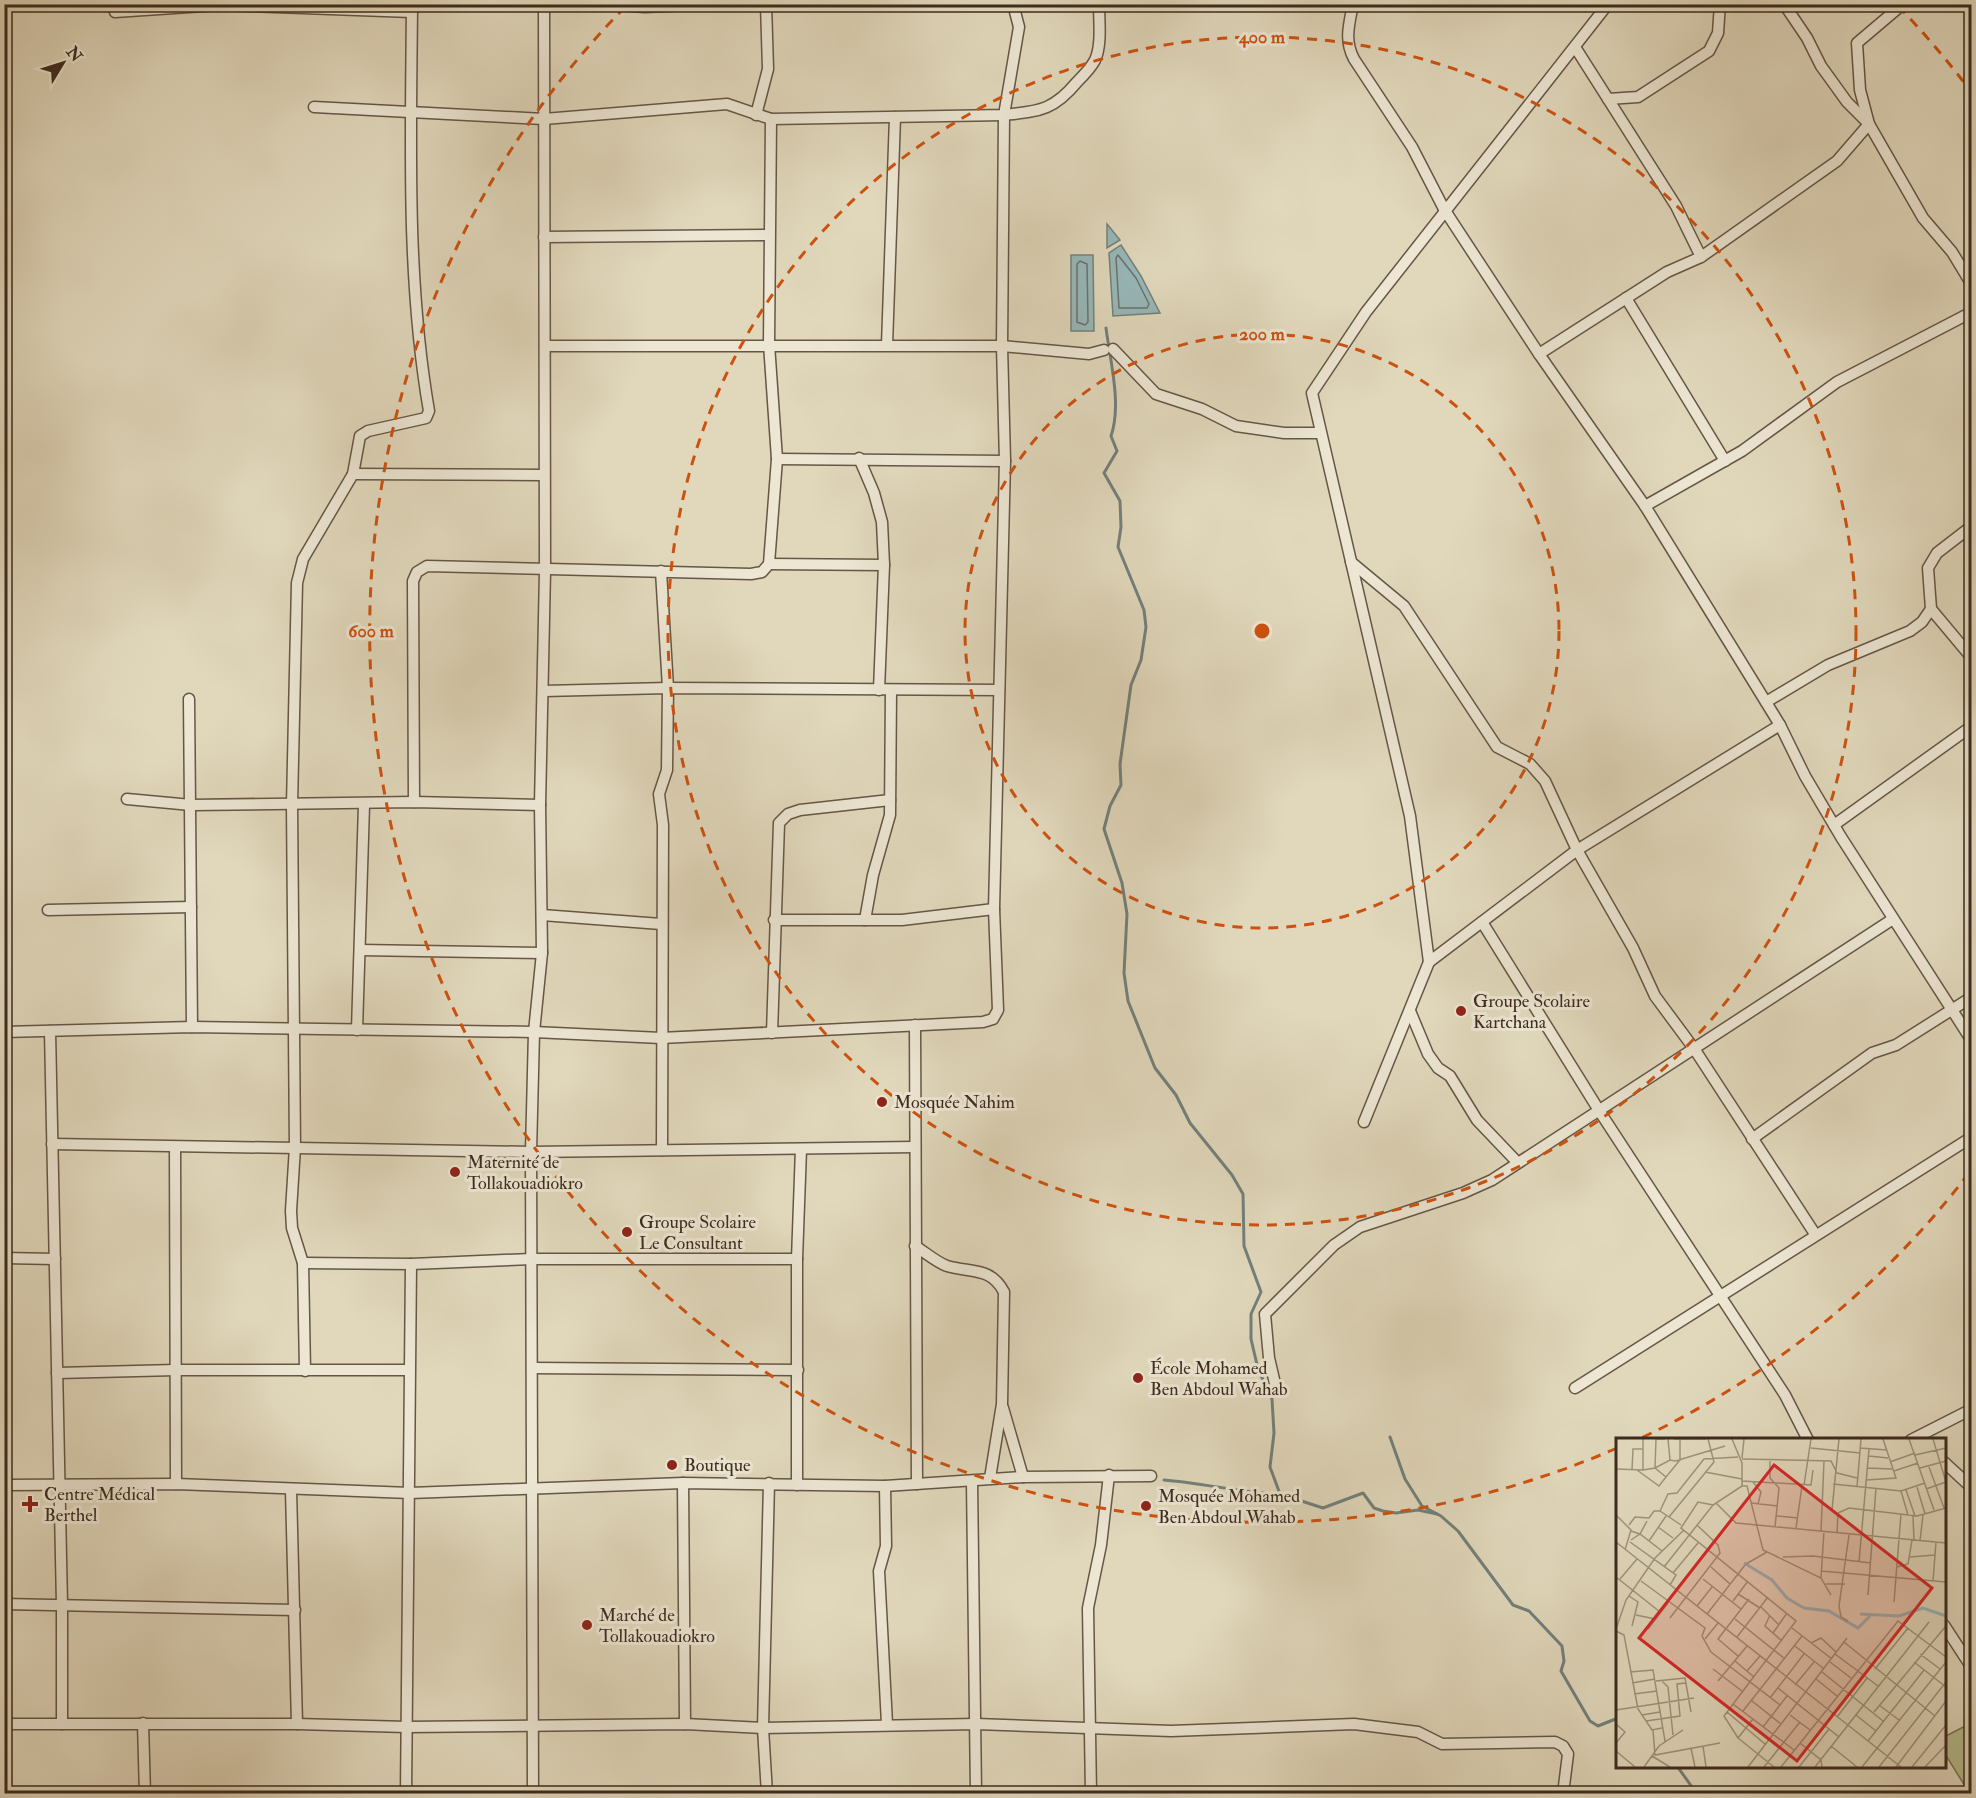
<svg xmlns="http://www.w3.org/2000/svg" width="1976" height="1798" font-family="'IM FELL Double Pica',serif">
<style>
.green{fill:#b6be8e;stroke:#7a7456;stroke-width:1.5}
.water{fill:#97b8ba;stroke:#73807c;stroke-width:1.5}
.lines{fill:none;stroke-linecap:round;stroke-linejoin:round}
.shore{stroke:#6a726c;stroke-width:1.5}
.stream{stroke:#73807c;stroke-width:3}
.minor-casing{stroke:#665646;stroke-width:13}
.minor{stroke:#ece6d3;stroke-width:10}
.ring{fill:none;stroke:#ce520f;stroke-width:3;stroke-dasharray:10 8}
.poi-dot{fill:#8f2418;stroke:#ece6d3;stroke-width:2}
.labels{text-anchor:middle;dominant-baseline:central;stroke-width:6;stroke-linejoin:round;paint-order:stroke}
.poi-label{font-size:18px;fill:#3d2b1f;stroke:#ece6d3;text-anchor:start}
.inset-river{fill:none;stroke:#97b8ba;stroke-width:3}
.inset-road{fill:none;stroke:#9f937d;stroke-width:1.5}
.view{fill:#d62828;fill-opacity:0.15;stroke:#d62828;stroke-width:3}
.inset-edge{fill:none;stroke:#3d2b1f;stroke-width:3}
.centre{fill:#ce520f;stroke:#ece6d3;stroke-width:3}
.ring-label{font-size:18px;text-anchor:middle;font-weight:bold;fill:#ce520f;stroke:#ece6d3;stroke-width:6;stroke-linejoin:round;paint-order:stroke}
</style>
<rect width="100%" height="100%" fill="#e1d8bc"/>
<filter id="stains"><feTurbulence type="fractalNoise" baseFrequency=".00333" numOctaves="4"/><feColorMatrix values="0 0 0 0 .2 0 0 0 0 .09 0 0 0 0 .02 0 0 0 .5 -.17"/></filter>
<radialGradient id="worn" r=".72"><stop offset=".6" stop-color="#630" stop-opacity="0"/><stop offset="1" stop-color="#630" stop-opacity=".3"/></radialGradient>
<!-- green -->
<path class="green" d="M1971,1723L1972,1793L1970,1794L1945,1754L1944,1737Z"/>
<!-- water -->
<g class="water">
<path d="M1107,224L1120,240L1107,248Z"/>
<path d="M1121,245L1141,276L1160,313L1113,316L1109,253Z"/>
<path d="M1071,255H1093L1094,331H1071Z"/>
</g>
<g class="lines">
<!-- shore -->
<g class="shore">
<path d="M1118,255L1136,278L1149,304L1147,308H1119L1116,258Z"/>
<path d="M1080,261L1087,264L1088,322L1085,325L1077,322V264Z"/>
</g>
<!-- stream -->
<g class="stream">
<path d="M1106,328C1110,360 1122,405 1111,436L1117,451L1104,473L1120,501L1121,527L1118,547L1144,610L1146,627L1141,660L1131,685L1120,764L1121,785L1110,806L1104,829L1122,883L1127,914L1124,973L1128,1001L1155,1068L1176,1095L1190,1123L1232,1175L1243,1194L1244,1246L1261,1292L1251,1314V1339L1258,1369L1272,1399L1274,1433L1270,1467L1280,1494L1323,1508L1363,1493L1374,1508L1383,1511L1396,1513L1418,1510L1437,1514"/>
<path d="M1390,1437L1405,1479L1422,1506L1441,1516L1458,1531L1513,1605L1529,1611L1562,1646L1564,1661L1561,1671L1590,1721L1598,1726L1618,1718"/>
<path d="M1164,1480C1203,1483 1241,1493 1280,1494"/>
<path d="M1677,1766L1697,1794"/>
</g>
<defs>
<g id="minor">
<path d="M600,4L645,7L710,4"/>
<path d="M1353,4C1349,25 1344,40 1354,59L1412,147L1444,209L1539,354L1645,506L1780,725L1805,776L1841,837L1972,1041"/>
<path d="M1784,4L1807,38L1821,66L1847,102L1869,124L1923,218L1952,252L1972,285"/>
<path d="M115,12L219,5L412,12"/>
<path d="M1575,47L1676,206L1701,257"/>
<path d="M1608,99L1638,97L1709,51L1718,33L1720,4"/>
<path d="M314,107L544,119L727,104L771,119L1004,115C1039,111 1053,111 1077,82C1083,76 1091,68 1095,60C1102,45 1099,21 1099,4"/>
<path d="M756,115L768,69L766,4"/>
<path d="M544,237L769,235"/>
<path d="M1626,298L1725,461"/>
<path d="M887,345L895,117"/>
<path d="M545,346H1002L1089,354L1104,350"/>
<path d="M1113,349L1156,394L1202,409L1236,426L1284,433H1320"/>
<path d="M1539,354L1667,272L1701,257L1837,161L1869,124L1860,90L1857,43L1903,4"/>
<path d="M859,458L874,493L882,522L884,565L879,690"/>
<path d="M777,459L1005,461"/>
<path d="M353,474L544,475"/>
<path d="M1645,506L1742,451L1837,382L1972,312"/>
<path d="M1351,562L1404,606L1497,747L1530,764L1545,781L1577,850L1633,948L1655,996L1695,1050L1815,1234"/>
<path d="M769,564L884,565"/>
<path d="M661,571L668,688L667,770L659,794L663,825L662,1150"/>
<path d="M1931,609L1972,658"/>
<path d="M543,691L668,688L999,690"/>
<path d="M189,699L192,1027"/>
<path d="M1766,702L1828,665L1910,631L1922,622L1931,609L1928,568L1937,553L1972,526"/>
<path d="M127,799L191,805L414,802L540,805"/>
<path d="M414,802L413,581L417,572L427,566L751,574L762,572L769,564L777,459L769,344L771,119"/>
<path d="M1834,825L1972,726"/>
<path d="M48,910L191,907"/>
<path d="M542,915L661,924"/>
<path d="M774,920H902L994,909"/>
<path d="M865,920L873,875L890,815L891,690"/>
<path d="M1482,922L1600,1112L1785,1395L1808,1440"/>
<path d="M360,950L542,953"/>
<path d="M1429,962L1577,850L1780,725"/>
<path d="M1410,1011L1428,1054L1438,1068L1450,1076L1477,1120L1518,1163"/>
<path d="M915,1025L917,1484"/>
<path d="M357,1030L364,805"/>
<path d="M50,1031L62,1605V1724"/>
<path d="M4,1032L192,1027L534,1032L661,1038L983,1022L993,1019L998,1010L994,909L1005,461L1002,346L1004,115L1019,27L1013,4"/>
<path d="M772,1033L779,823L788,814L800,810L890,800"/>
<path d="M1364,1122L1429,962L1410,816L1312,393L1366,312L1608,4"/>
<path d="M1752,1139L1872,1053L1896,1045L1972,997"/>
<path d="M52,1144L531,1152L915,1147"/>
<path d="M175,1147L176,1484"/>
<path d="M915,1246C925,1252 936,1262 947,1266C972,1273 991,1267 1004,1292L1002,1404L990,1478"/>
<path d="M4,1258L55,1259"/>
<path d="M303,1263L411,1264L531,1259H797"/>
<path d="M532,1368L798,1370"/>
<path d="M305,1371L303,1263L292,1228L291,1211L295,1147L292,805L297,583L303,559L353,474L360,436L368,431L426,418L429,411C406,278 411,139 412,4"/>
<path d="M57,1373L176,1370H409"/>
<path d="M1276,1388L1269,1358L1265,1314L1334,1245L1360,1227L1463,1193L1492,1180L1893,919"/>
<path d="M1575,1388L1972,1137"/>
<path d="M1003,1408L1023,1477"/>
<path d="M1911,1440L1972,1409"/>
<path d="M1944,1462L1972,1488"/>
<path d="M972,1481L976,1794"/>
<path d="M683,1483L685,1724"/>
<path d="M4,1485L176,1484L410,1493L683,1483L885,1486L1023,1477L1151,1476"/>
<path d="M797,1485V1259L801,1149"/>
<path d="M885,1486L886,1546L879,1571L887,1724"/>
<path d="M291,1490L297,1724"/>
<path d="M4,1604L295,1610"/>
<path d="M1944,1625L1972,1668"/>
<path d="M143,1723L145,1794"/>
<path d="M4,1724H297L407,1727L685,1724L763,1728L976,1724L1171,1731L1354,1724L1418,1732L1442,1744L1555,1742L1563,1746L1568,1754L1563,1794"/>
<path d="M406,1794L411,1264"/>
<path d="M533,1794L531,1152L534,1032L542,953L540,805L545,571L544,4"/>
<path d="M767,1794L763,1728L769,1483"/>
<path d="M1091,1794L1088,1608L1101,1545L1109,1475"/>
</g>
</defs>
<!-- minor casing -->
<use href="#minor" class="minor-casing"/>
<!-- minor -->
<use href="#minor" class="minor"/>
</g>
<!-- distance rings -->
<g class="ring">
<circle cx="1262" cy="631" r="297"/>
<circle cx="1262" cy="631" r="594"/>
<path d="M1969 1173A891 891 0 0 1 1639 1439M1617 1448A891 891 0 0 1 626 6M1898 6A891 891 0 0 1 1969 89"/>
</g>
<!-- markers -->
<g class="poi-dot">
<circle cx="1461" cy="1011" r="6"/>
<circle cx="882" cy="1102" r="6"/>
<circle cx="455" cy="1172" r="6"/>
<circle cx="627" cy="1232" r="6"/>
<circle cx="1138" cy="1378" r="6"/>
<circle cx="672" cy="1465" r="6"/>
<path d="M27 1495h6v6h6v6h-6v6h-6v-6h-6v-6h6z"/>
<circle cx="1146" cy="1506" r="6"/>
<circle cx="587" cy="1625" r="6"/>
</g>
<g class="labels">
<!-- poi labels -->
<g class="poi-label">
<text x="1473" y="1001">Groupe Scolaire<tspan x="1473" dy="21">Kartchana</tspan></text>
<text x="894" y="1102">Mosquée Nahim</text>
<text x="467" y="1162">Maternité de<tspan x="467" dy="21">Tollakouadiokro</tspan></text>
<text x="639" y="1222">Groupe Scolaire<tspan x="639" dy="21">Le Consultant</tspan></text>
<text x="1150" y="1368">École Mohamed<tspan x="1150" dy="21">Ben Abdoul Wahab</tspan></text>
<text x="684" y="1465">Boutique</text>
<text x="44" y="1494">Centre Médical<tspan x="44" dy="21">Berthel</tspan></text>
<text x="1158" y="1496">Mosquée Mohamed<tspan x="1158" dy="21">Ben Abdoul Wahab</tspan></text>
<text x="599" y="1615">Marché de<tspan x="599" dy="21">Tollakouadiokro</tspan></text>
</g>
</g>
<!-- overview -->
<g transform="translate(1616 1438)">
<rect width="330" height="330" fill="#e1d8bc"/>
<path class="inset-river" d="M128,125L156,142L171,160L188,170L213,173L242,190L254,178M244,176L283,178L307,170L330,178"/>
<path class="inset-road" d="M52,1L54,22M58,1H90M64,1V22L50,39L39,30L54,22L59,23L64,22L66,21L109,8M116,1L126,25V48H131L147,112L205,140L215,157M293,1L318,72M317,1L330,44M195,10L244,15M244,10L271,12M299,17L330,10M253,18L272,20M126,20L128,1M126,21L215,23L221,35M154,23V40L163,50L159,89M274,24L299,15M313,29L328,70M251,30L276,31M304,30L330,23M0,31L27,32V1M16,32L17,11H27M21,32L43,48L50,39M27,32L39,30L40,1H49M278,33L302,25M89,34L126,41M221,35L241,40M250,42L280,40L267,1M126,43L195,47L197,32M137,44L145,54L142,66M217,46L285,53L309,45M188,47L195,1M241,49L245,1M301,49L309,76M310,51L330,44M290,52L299,78M285,53L292,77M100,65L120,85L330,105M135,65L162,68M97,67L82,64L65,90L180,183L108,278L122,300M216,72L223,1M44,73L65,87M222,75L233,70L301,78L330,70M0,77L15,92L9,112M161,78L182,80M297,78L298,102M53,79L98,24L92,1M13,87L19,79L33,80L38,73H44L52,56L61,55L88,21L122,19M42,89L57,100M180,90L186,48M15,93L24,96L31,83M205,93L208,23M221,96L222,75M15,102L24,96L46,113M33,103L50,78M99,103L116,82M304,103L307,77M0,104L285,329M14,104L60,137L54,147M167,119L197,118L255,125M294,119L319,117M243,124L253,11M130,126L151,114M48,129L97,67L126,48M95,129L114,146M281,129L292,126L296,102M205,133L330,144M57,135L82,105M0,139L44,174M205,140L208,93M4,141L21,121M87,141L125,171M25,143L89,190L86,198L95,214L164,267M317,143L320,104M210,146H229M61,152L92,111M122,156L144,170M252,157L260,50M13,158L22,164L16,188M117,163L132,143M278,164L285,76M81,168L96,149M145,169L163,187M91,176L129,127M20,177L39,181M154,177L149,188L166,203M54,180L104,115L102,107L81,87M119,181L169,221M232,183L225,179L223,168L233,97M176,190L216,221M0,191L10,162L39,120L68,92M32,191L52,165M0,193L8,197L22,271L36,292L46,290M157,195L171,175M121,199L152,159M89,201L102,185M228,204L319,278M195,205L205,200L220,214M179,208L208,231M219,216L262,248M304,216L324,231M122,218L102,201L133,161M119,223L138,239M214,224L235,240M298,224L330,249M97,231L126,253M259,231L292,190M131,233L144,218M14,234L37,232L49,303M206,234L267,283M200,241L221,258M45,242L52,249L57,297M40,243L69,240L75,274M102,243L131,208M16,245L39,241M179,247L198,224M162,250L223,299M18,256L41,253M154,260L188,216M136,263L165,286M117,266L178,312M263,267L283,282M0,272L78,260M127,273L186,198M111,274L149,306M258,274L330,188M26,277L44,274M174,277L194,292M240,277L260,293M221,279L251,240M137,281L122,300L158,329M30,283L64,278L61,246L70,245M0,286L9,294L0,305M147,289L171,258M37,292L39,317L104,305M252,303L308,232M184,305L205,322L206,329M87,308L90,329M215,308L241,329M75,310L79,329M0,313L19,329M36,318L54,329M28,329L43,308L67,292M132,329L231,200M148,329L184,284M165,329L282,183L330,219M183,329L213,291M199,329L313,184M246,329L330,224M263,329L330,244M280,329L330,263M296,329L330,287M309,329L330,307"/>
<path class="view" d="M158,27L316,150L181,323L23,200Z"/>
<rect width="330" height="330" class="inset-edge"/>
</g>
<circle cx="1262" cy="631" r="9" class="centre"/>
<g class="ring-label">
<text x="1262" y="43">400 m</text>
<text x="1262" y="340">200 m</text>
<text x="371" y="637">600 m</text>
</g>
<!-- margin -->
<rect width="1976" height="1798" fill="none" stroke="#e1d8bc" stroke-width="24"/>
<rect x="6" y="6" width="1964" height="1786" fill="none" stroke="#3d2b1f" stroke-width="3"/>
<rect x="12" y="12" width="1952" height="1774" fill="none" stroke="#3d2b1f" stroke-width="1.5"/>
<!-- north arrow -->
<g transform="translate(63 63) rotate(52)" stroke="#ece6d3" stroke-width="4.5" paint-order="stroke">
<path d="M0-4.5L10 22L0 15L-10 22Z" fill="#3d2b1f"/>
<text y="-9" font-size="16" font-weight="bold" text-anchor="middle" fill="#3d2b1f">N</text>
</g>
<rect width="100%" height="100%" filter="url(#stains)"/>
<rect width="100%" height="100%" fill="url(#worn)"/>
</svg>
